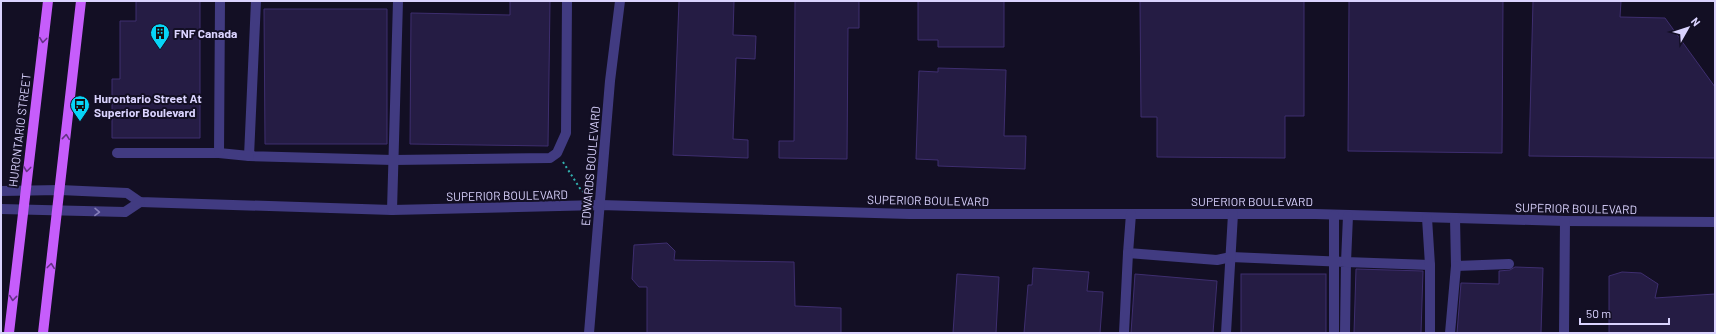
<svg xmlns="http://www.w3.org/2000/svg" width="1716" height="334" font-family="Barlow,sans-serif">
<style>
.building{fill:#251c44;stroke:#3e2e6f}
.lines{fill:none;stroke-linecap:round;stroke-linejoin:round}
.path{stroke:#32b2b0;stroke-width:2;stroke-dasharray:2 3;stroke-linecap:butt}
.minor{stroke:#413b81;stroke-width:10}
.major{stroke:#c65dfb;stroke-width:10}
.oneway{stroke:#643285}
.oneway2{stroke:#867fb9}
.labels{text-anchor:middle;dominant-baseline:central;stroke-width:4;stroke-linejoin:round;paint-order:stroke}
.poi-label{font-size:12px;font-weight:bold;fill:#dad3fe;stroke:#130f24;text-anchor:start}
.street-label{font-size:12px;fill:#dad3fe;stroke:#130f24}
</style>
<rect width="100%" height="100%" fill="#130f24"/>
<!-- building -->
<g class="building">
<path d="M136,1H200V138H112V79H120V21H136Z"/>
<path d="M510,1H550L548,146L410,144L411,13L510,15Z"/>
<path d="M679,1H734L733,35L756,36L755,59L736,58L733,139L748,140V158L673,155Z"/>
<path d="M795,1H859V28H848L847,159L779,158V141H794Z"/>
<path d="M918,1H1004V47H938V40H918Z"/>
<path d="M1140,1H1304V116H1285V158L1157,157V117H1141Z"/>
<path d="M1349,1H1503L1502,153L1348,151Z"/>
<path d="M1533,1H1621L1620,17L1665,18L1715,87V158L1529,156Z"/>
<path d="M264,9H387V144H265Z"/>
<path d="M938,68L1006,70L1004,136H1026L1025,169L938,166V160L916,159L919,71L938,72Z"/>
<path d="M667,243L675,251L674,260L794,262L795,306L841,308V333H647V287H639L632,279L634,245Z"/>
<path d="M1515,267L1543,268L1541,333H1457L1461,283L1499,284V271L1510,270Z"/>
<path d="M1033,268L1089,272L1087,291L1103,292L1100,333H1024L1028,285H1032Z"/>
<path d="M1356,269L1423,271L1421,333H1354Z"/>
<path d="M1622,272L1641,273L1658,284L1655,298L1715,294V333H1609V276Z"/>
<path d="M957,274L999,277L996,333H953Z"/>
<path d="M1135,274L1217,281L1213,333H1131Z"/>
<rect x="1241" y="274" width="85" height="59"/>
</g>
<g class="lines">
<!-- path -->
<path class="path" d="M563,162L581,190L586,194"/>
<!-- minor -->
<g class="minor">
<path d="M256,1L249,156L393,160L550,158L557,153L566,133L567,1"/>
<path d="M117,153H219L249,156"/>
<path d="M219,153L220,1"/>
<path d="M1,191L60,190L127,193L140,202L392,210L600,205L909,214H1315L1565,221L1715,222"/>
<path d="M1,209L125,212L140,202"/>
<path d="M392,210L398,1"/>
<path d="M1131,214L1128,253L1217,260L1231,257L1346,262L1345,333"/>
<path d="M1348,216L1346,262L1430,265"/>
<path d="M1427,218L1430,265V333"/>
<path d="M1455,218L1456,266L1509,264"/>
<path d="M589,333L610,81L620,1"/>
<path d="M1124,333L1128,253"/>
<path d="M1226,333L1233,214"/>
<path d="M1334,333V215"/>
<path d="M1450,333L1456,266"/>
<path d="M1564,333L1565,221"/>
</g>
<!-- major -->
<g class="major">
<path d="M9,333L48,1"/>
<path d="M43,333L81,1"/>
</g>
</g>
<!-- one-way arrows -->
<defs><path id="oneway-chevron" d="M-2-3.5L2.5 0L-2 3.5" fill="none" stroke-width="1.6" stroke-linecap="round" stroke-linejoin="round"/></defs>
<g class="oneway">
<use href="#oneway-chevron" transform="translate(43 40) rotate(97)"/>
<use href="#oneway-chevron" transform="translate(66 137) rotate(-84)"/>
<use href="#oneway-chevron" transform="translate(27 169) rotate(97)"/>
<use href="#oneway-chevron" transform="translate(51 266) rotate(-83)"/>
<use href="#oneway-chevron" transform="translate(13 298) rotate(96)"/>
</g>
<use class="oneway2" href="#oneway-chevron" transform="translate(97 212) rotate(1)"/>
<!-- icons -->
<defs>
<symbol id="building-pin" viewBox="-11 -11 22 30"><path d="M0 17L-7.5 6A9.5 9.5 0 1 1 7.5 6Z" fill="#07d4f6" stroke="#130f24"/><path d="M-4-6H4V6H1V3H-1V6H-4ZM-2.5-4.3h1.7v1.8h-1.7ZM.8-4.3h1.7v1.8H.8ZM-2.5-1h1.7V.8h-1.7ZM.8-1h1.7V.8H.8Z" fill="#111"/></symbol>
<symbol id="bus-pin" viewBox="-11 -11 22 30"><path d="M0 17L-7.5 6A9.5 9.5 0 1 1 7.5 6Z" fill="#07d4f6" stroke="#130f24"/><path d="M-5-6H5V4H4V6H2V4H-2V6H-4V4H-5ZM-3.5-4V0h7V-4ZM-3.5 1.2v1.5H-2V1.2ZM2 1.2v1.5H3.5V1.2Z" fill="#111"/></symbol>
</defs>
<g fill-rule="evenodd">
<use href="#building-pin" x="149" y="22" width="22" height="30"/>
<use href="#bus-pin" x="69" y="94" width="22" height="30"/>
</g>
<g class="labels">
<!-- poi labels -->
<g class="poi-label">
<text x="174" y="33">FNF Canada</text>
<text x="94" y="98">Hurontario Street At<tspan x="94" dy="14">Superior Boulevard</tspan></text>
</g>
<!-- street labels -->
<g class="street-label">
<text transform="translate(19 130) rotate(-83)">HURONTARIO STREET</text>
<text transform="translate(590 166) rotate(-85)">EDWARDS BOULEVARD</text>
<text transform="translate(507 195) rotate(-1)">SUPERIOR BOULEVARD</text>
<text transform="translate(928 200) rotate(1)">SUPERIOR BOULEVARD</text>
<text x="1252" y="201">SUPERIOR BOULEVARD</text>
<text transform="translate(1576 208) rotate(1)">SUPERIOR BOULEVARD</text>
</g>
</g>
<!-- border -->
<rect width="1716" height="334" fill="none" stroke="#dad3fe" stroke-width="4"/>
<!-- north arrow -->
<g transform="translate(1688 28) rotate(51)" stroke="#130f24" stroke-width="3" paint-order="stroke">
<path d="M0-3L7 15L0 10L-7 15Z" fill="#dad3fe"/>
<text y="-6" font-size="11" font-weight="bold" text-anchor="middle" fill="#dad3fe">N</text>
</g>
<!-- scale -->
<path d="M1580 318v6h89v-6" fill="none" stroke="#dad3fe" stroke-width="2"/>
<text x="1586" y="318" font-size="12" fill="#dad3fe" stroke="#130f24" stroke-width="3" paint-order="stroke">50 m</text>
</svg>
